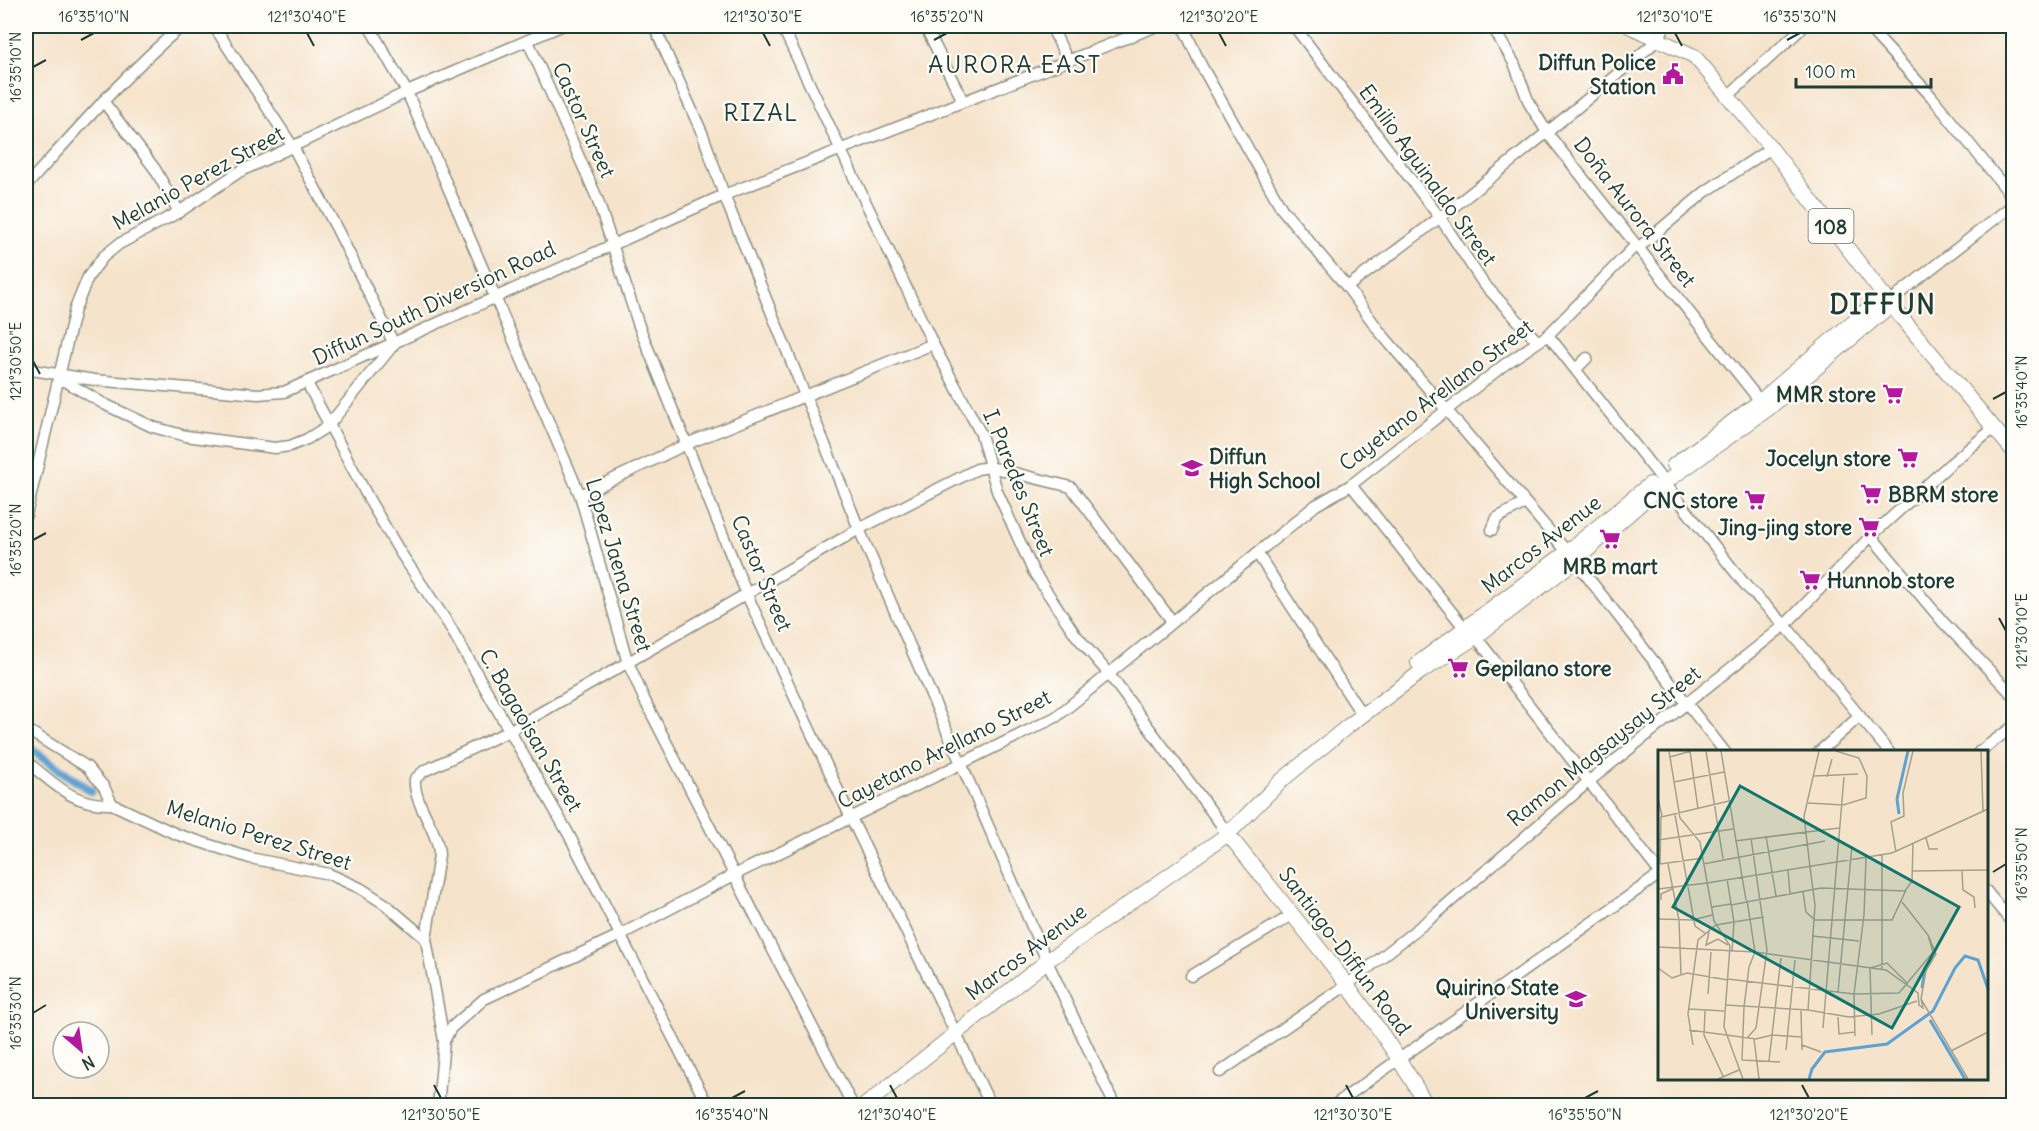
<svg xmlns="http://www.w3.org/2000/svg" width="2039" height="1131" font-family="Delius,sans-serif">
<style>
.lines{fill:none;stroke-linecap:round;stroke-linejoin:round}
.canal{stroke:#5ca2d2;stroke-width:9}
.minor-casing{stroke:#8a9080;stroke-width:13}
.major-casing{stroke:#8a9080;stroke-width:16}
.minor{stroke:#fff;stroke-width:10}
.major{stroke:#fff;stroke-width:14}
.ticks{fill:none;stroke:#1f3d34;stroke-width:2}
.labels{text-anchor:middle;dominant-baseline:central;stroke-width:4.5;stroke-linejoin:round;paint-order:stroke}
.shield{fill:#fdfcf7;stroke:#62766e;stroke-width:1.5}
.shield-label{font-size:20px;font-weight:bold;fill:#1f3d34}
.poi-label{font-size:21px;font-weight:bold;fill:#1f3d34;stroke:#fdfcf7;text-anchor:end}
.street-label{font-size:21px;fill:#1f3d34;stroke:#fdfcf7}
.quarter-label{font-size:24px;letter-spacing:1.5px;fill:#1f3d34;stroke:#fdfcf7}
.district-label{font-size:27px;font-weight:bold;letter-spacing:1.5px;fill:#1f3d34;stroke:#fdfcf7}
.inset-river{fill:none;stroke:#5ca2d2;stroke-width:3}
.inset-road{fill:none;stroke:#a0a18f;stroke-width:1.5}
.view{fill:#0f766e;fill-opacity:0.15;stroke:#0f766e;stroke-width:3}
.inset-edge{fill:none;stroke:#1f3d34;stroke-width:3}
.neatline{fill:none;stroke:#1f3d34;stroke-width:2}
.ticks-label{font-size:15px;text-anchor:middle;fill:#1f3d34}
</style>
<rect width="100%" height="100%" fill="#fdfcf7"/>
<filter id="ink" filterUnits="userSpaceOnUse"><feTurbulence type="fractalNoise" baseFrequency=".0167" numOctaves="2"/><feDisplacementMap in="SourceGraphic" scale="12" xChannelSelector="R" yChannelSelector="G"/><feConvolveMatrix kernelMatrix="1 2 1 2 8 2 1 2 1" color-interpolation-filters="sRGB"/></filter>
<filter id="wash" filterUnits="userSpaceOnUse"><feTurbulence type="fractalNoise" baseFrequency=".008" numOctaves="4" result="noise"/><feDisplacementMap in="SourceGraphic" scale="24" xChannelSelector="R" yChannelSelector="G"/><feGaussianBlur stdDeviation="1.35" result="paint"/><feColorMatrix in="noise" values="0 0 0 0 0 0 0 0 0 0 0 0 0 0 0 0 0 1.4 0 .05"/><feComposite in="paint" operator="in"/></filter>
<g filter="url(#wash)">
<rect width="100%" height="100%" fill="#f6e3cb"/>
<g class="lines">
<!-- canal -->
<path class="canal" d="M26,746L91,791"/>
</g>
</g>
<g filter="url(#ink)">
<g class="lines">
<defs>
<g id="minor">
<path d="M369,26L407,92L580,495L627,660L645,701L853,1106"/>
<path d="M654,26L703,135L724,195L859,529L1047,961L1115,1106"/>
<path d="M782,26L933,344L981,434L997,491L1033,571L1075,634L1108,673L1223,827"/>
<path d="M925,26L963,101"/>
<path d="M1051,26L1067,59"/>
<path d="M1183,26L1201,65L1282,209L1347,287L1380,332L1575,561L1725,752"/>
<path d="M1294,26L1441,219L1483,283L1537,341"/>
<path d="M1492,26L1514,63L1529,103L1548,134L1763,405"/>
<path d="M1867,26L1931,96L2014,199"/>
<path d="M528,41L597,198L639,326L747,595L851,818L991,1106"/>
<path d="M1728,96L1804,26"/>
<path d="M103,101L155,169L179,212"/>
<path d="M26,186C76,131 125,74 182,26"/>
<path d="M1638,248L1705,192L1771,148"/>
<path d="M1347,287C1456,208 1558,125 1660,38L1664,26"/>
<path d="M1891,305L1900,293L2014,204"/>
<path d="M1548,335L1747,587L1785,625L1889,752"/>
<path d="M26,369L94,380L258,394L284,392L724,195L1157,26"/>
<path d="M1576,369L1587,358"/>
<path d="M58,377L104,404L153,427L186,436L275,448L290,446L307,439L328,426L394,344L338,231L293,147L214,26"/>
<path d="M307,383L371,503L400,552L449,625L568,833L708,1106"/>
<path d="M1351,485L1466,630L1476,637L1660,873"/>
<path d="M580,495L689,443L933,344"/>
<path d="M26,515L75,309L88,277L103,257L119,244L179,212L239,172L407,92L561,26"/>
<path d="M1492,530L1497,518L1525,503"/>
<path d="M1871,536L1943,622L2014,696"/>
<path d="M1257,553L1362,715"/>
<path d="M26,729L87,767L104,787L112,804L176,834L250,858L329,874L360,888L385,904L426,939"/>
<path d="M1819,752L1860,716"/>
<path d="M1979,752L2014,726"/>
<path d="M26,761C54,783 73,806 112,804"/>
<path d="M1986,891L2014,925"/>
<path d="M1191,976L1292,915"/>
<path d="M444,1041L426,939L439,855C438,828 413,805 415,779L424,771L507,732L859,529L977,469L990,467L1071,487L1172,621"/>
<path d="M1220,1072L1348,984L1436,914L1588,782L1785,625L1871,536L1950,464L1994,428"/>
<path d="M438,1106L444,1041L451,1028L484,999L620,935L734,875L1056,717L1316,505L1351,485L1504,365L1548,335L1635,246"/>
<path d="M1333,1106L1660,874"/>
</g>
<g id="major">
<path d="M1629,26L1694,56L1707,71L1771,148L1891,305L2014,452"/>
<path d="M1674,465L1759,402L1884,295"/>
<path d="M1418,663L1567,552L1650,484"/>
<path d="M1224,829C1295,919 1370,1005 1427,1106"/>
<path d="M864,1106L1047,961L1228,834L1281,781L1348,726L1422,671L1476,637L1575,561L1663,484L1768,409L1891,305"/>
</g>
</defs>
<!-- minor casing -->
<use href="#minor" class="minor-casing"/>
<!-- major casing -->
<use href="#major" class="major-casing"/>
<!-- minor -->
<use href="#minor" class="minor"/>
<!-- major -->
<use href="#major" class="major"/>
</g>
</g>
<!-- ticks -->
<path class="ticks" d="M307,33L314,46M763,33L770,46M1219,33L1226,46M1675,33L1682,46M81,40L94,33M934,40L947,33M1787,40L1800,33M33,67L46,60M33,361L40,374M1993,399L2006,392M33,540L46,533M1999,618L2006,631M1993,872L2006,864M33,1013L46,1005M434,1085L441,1098M890,1085L897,1098M1346,1085L1353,1098M1802,1085L1809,1098M732,1098L745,1091M1585,1098L1598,1091"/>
<!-- icons -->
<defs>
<symbol id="civic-bare" viewBox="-9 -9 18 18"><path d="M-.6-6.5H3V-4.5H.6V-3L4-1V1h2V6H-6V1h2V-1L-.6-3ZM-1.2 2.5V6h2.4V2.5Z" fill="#b5179e" stroke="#fdfcf7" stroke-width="2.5" paint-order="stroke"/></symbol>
<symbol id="supermarket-bare" viewBox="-9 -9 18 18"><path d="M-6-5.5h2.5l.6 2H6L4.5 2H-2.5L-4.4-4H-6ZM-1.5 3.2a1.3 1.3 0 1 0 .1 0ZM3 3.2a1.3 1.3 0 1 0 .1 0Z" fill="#b5179e" stroke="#fdfcf7" stroke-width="2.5" paint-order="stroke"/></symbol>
<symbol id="school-bare" viewBox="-9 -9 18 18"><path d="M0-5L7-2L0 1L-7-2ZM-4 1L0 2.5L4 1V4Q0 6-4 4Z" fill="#b5179e" stroke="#fdfcf7" stroke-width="2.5" paint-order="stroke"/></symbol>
<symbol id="university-bare" viewBox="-9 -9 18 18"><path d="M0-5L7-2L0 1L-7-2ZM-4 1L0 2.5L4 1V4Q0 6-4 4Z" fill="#b5179e" stroke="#fdfcf7" stroke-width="2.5" paint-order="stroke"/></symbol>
</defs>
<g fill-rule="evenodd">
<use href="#civic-bare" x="1658" y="59" width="30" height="30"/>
<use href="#supermarket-bare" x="1878" y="379" width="30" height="30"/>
<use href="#supermarket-bare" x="1893" y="443" width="30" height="30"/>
<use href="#school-bare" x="1177" y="453" width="30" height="30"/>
<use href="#supermarket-bare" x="1856" y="479" width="30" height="30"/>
<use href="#supermarket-bare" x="1740" y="485" width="30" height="30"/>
<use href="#supermarket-bare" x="1854" y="512" width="30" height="30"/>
<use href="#supermarket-bare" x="1595" y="524" width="30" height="30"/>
<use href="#supermarket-bare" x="1795" y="565" width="30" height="30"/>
<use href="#supermarket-bare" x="1443" y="653" width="30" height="30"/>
<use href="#university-bare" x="1561" y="984" width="30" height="30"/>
</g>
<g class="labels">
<!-- shield labels -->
<rect class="shield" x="1808.5" y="209" width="45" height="34" rx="4.5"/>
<g class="shield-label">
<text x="1831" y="226">108</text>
</g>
<!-- poi labels -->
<g class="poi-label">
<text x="1656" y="62">Diffun Police<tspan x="1656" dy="24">Station</tspan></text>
<text x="1876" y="394">MMR store</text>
<text x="1209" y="456" text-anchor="start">Diffun<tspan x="1209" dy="24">High School</tspan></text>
<text x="1891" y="458">Jocelyn store</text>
<text x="1888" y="494" text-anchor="start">BBRM store</text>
<text x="1738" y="500">CNC store</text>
<text x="1852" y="527">Jing-jing store</text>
<text x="1610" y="566" text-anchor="middle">MRB mart</text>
<text x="1827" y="580" text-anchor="start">Hunnob store</text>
<text x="1475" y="668" text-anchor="start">Gepilano store</text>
<text x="1559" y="987">Quirino State<tspan x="1559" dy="24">University</tspan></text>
</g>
<!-- street labels -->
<g class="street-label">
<text transform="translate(584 120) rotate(66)">Castor Street</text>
<text transform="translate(1428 175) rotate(54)">Emilio Aguinaldo Street</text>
<text transform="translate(198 178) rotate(-29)">Melanio Perez Street</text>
<text transform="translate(1635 212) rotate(52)">Doña Aurora Street</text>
<text transform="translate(434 303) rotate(-25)">Diffun South Diversion Road</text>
<text transform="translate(1436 395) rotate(-37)">Cayetano Arellano Street</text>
<text transform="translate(1019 483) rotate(68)">I. Paredes Street</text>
<text transform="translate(1541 544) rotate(-38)">Marcos Avenue</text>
<text transform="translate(619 565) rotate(73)">Lopez Jaena Street</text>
<text transform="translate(762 573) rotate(67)">Castor Street</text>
<text transform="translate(531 730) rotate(60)">C. Bagaoisan Street</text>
<text transform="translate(1604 746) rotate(-39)">Ramon Magsaysay Street</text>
<text transform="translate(944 749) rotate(-27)">Cayetano Arellano Street</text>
<text transform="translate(259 835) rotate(17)">Melanio Perez Street</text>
<text transform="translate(1345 951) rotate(53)">Santiago-Diffun Road</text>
<text transform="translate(1026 952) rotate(-37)">Marcos Avenue</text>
</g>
<!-- quarter labels -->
<g class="quarter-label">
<text x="1015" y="64">AURORA EAST</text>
<text x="761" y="112">RIZAL</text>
</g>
<!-- district labels -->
<g class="district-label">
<text x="1883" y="304">DIFFUN</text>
</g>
</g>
<!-- overview -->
<g transform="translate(1658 750)">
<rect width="330" height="330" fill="#f6e3cb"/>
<path class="inset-river" d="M241,64L239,49L250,1M264,238L267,218L274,208M272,270L307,329M151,329L154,319L167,302L229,294L275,261L297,218L307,206L320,210L330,239"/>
<path class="inset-road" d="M11,1L22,68L42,92L56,171L72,196L66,277L85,329M32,1L40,59M48,1L65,109M63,1L88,150M323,1L325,61M12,7L33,1M156,26L200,24M169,27L174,9M16,32L66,22M0,48L4,66M150,53L185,55L208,48L209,26L201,8L178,1M17,65L37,176L48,184M108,86L118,146M268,88L271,99H280M0,90L75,79M77,91L181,78M238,102L233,72L246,66L245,43L255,1M2,114L3,67L71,51M2,114L45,108M10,114L21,170L23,224M45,114L167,91M152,117L146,66L161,1M130,120L132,144M254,121L330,120M304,121L305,140L316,147L317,158M69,129L76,172L74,202M49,133L234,103L330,59M0,139L49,133M145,142L148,162L157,170H234L248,140M3,150V144L14,139M73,155L163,138L247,141L254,131L255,94M54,157L73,154M0,169L35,170L54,165M51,182L48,195L60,189L70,195M154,186L201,191M0,197L97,202L228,220L260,243L261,255L265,258L263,249L310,329M0,218L14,228L29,223L70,230M224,219V105M70,229L196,244L241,243L275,202L270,185L244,152M180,242L194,96M50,244L53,202M263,249L268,221L278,204L270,185M67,255L150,260L191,267L221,264L259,251M31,259L66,261M143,260L144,300M150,260L157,155L152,117M47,261L46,285L65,326M180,267L181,284L197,282M165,278L186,27M31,280L98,289L114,285L144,287M214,285L212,218L229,213L249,233M197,286L196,244L206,165L208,108M90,287L98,278L109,200L93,88M96,289L101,329M35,295L30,264L40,190L58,175L106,167M144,295L163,302M128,300L137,210M293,301L330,282M84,310L86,257L91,217L97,202L89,150M84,310L122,312M111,311L123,208M60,329L81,320"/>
<path class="view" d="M82,36L301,157L234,278L15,157Z"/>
<rect width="330" height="330" class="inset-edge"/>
</g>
<!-- margin -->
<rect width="2039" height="1131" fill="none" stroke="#fdfcf7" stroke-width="66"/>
<!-- north arrow -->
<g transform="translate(81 1050) rotate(151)"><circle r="28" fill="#fdfcf7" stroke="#a4b0a9" stroke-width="1.5"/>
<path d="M0-4.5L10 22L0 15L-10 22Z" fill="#b5179e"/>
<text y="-9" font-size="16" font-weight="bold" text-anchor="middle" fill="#1f3d34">N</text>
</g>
<!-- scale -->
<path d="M1796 78v9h135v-9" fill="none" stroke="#1f3d34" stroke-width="3"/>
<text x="1805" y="78" font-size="18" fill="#1f3d34" stroke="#fdfcf7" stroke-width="4.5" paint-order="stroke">100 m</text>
<rect x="33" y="33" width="1973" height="1065" class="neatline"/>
<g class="ticks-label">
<text x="94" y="22">16°35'10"N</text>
<text x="307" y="22">121°30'40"E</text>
<text x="763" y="22">121°30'30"E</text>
<text x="947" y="22">16°35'20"N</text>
<text x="1219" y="22">121°30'20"E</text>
<text x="1675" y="22">121°30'10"E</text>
<text x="1800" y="22">16°35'30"N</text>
<text transform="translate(16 67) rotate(-90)" y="5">16°35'10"N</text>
<text transform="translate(16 361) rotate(-90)" y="5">121°30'50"E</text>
<text transform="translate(2022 392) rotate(-90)" y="5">16°35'40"N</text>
<text transform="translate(16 540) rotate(-90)" y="5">16°35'20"N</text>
<text transform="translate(2022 631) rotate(-90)" y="5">121°30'10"E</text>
<text transform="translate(2022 864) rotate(-90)" y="5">16°35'50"N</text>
<text transform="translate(16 1013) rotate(-90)" y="5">16°35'30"N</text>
<text x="441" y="1120">121°30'50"E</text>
<text x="732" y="1120">16°35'40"N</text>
<text x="897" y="1120">121°30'40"E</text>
<text x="1353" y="1120">121°30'30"E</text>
<text x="1585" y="1120">16°35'50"N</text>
<text x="1809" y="1120">121°30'20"E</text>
</g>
</svg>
